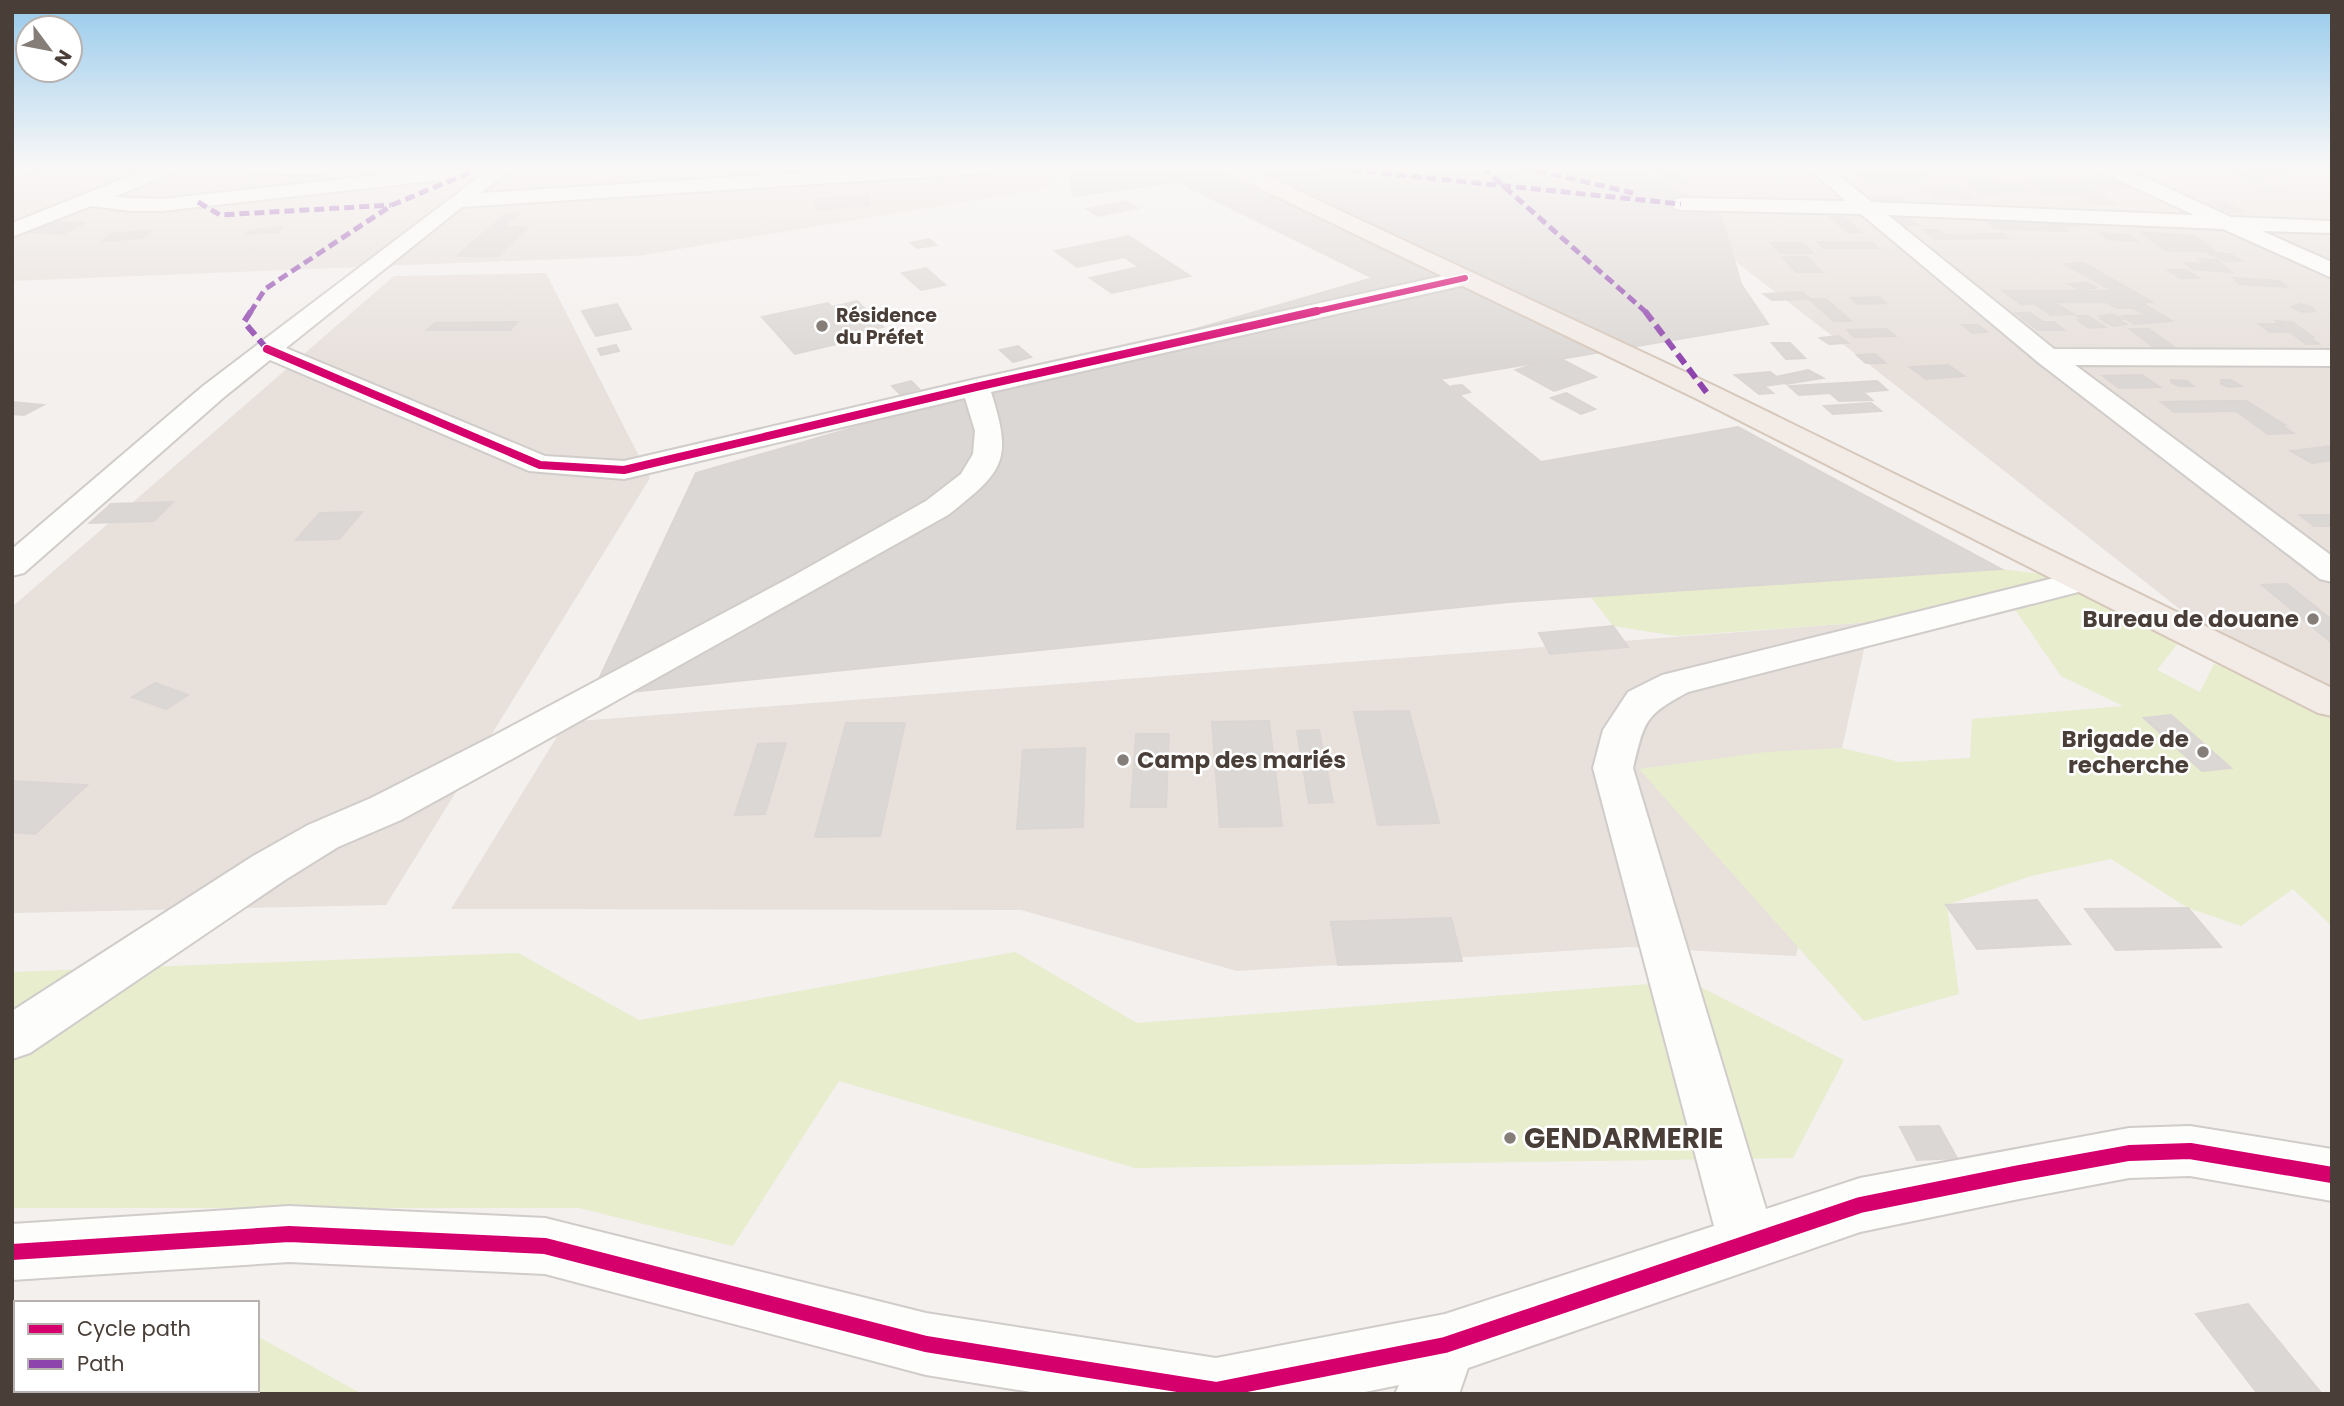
<svg xmlns="http://www.w3.org/2000/svg" width="2344" height="1406" font-family="Poppins,sans-serif">
<style>
.residential{fill:#e7e0db}
.green{fill:#e8edce}
.building{fill:#dbd7d4;stroke:#dbd6d3;stroke-width:2}
.lines{fill:none;stroke-linecap:round;stroke-linejoin:round}
.minor-casing{stroke:#d0ccca;stroke-width:4}
.major-casing{stroke:#d6c7bb;stroke-width:4}
.minor{fill:#fdfdfc;fill-rule:evenodd}
.major{fill:#f2ebe6;fill-rule:evenodd}
.quiet-far1{stroke:#8e44ad;stroke-width:5;stroke-dasharray:10 5;stroke-linecap:butt}
.quiet{stroke:#8e44ad;stroke-width:6;stroke-dasharray:12 6;stroke-linecap:butt}
.cycleway-far2-casing{stroke:#fff;stroke-width:9}
.cycleway-far1-casing{stroke:#fff;stroke-width:11}
.cycleway-casing{stroke:#fff;stroke-width:20}
.cycleway-far2{stroke:#d6006c;stroke-width:6}
.cycleway-far1{stroke:#d6006c;stroke-width:8}
.cycleway{stroke:#d6006c;stroke-width:16}
.poi-dot{fill:#857d78;stroke:#fff;stroke-width:2.5}
.labels{text-anchor:middle;dominant-baseline:central;stroke-width:5;stroke-linejoin:round;paint-order:stroke}
.far-poi-label{font-size:19px;font-weight:bold;fill:#4a3f38;stroke:#fff;text-anchor:start}
.poi-label{font-size:23px;font-weight:bold;fill:#4a3f38;stroke:#fff;text-anchor:end}
.near-poi-label{font-size:28px;font-weight:bold;fill:#4a3f38;stroke:#fff;text-anchor:start}
</style>
<rect width="100%" height="100%" fill="#f3f0ee"/>
<!-- residential -->
<g class="residential">
<path d="M12,167H1055L1054,187L638,256L12,281Z"/>
<path d="M1613,167H2332V729L1857,355Z"/>
<path d="M546,273L650,478L386,905L12,913V607L394,276Z"/>
<path d="M1870,622L1796,956L1631,947L1237,971L1021,910L451,909L566,722Z"/>
</g>
<!-- green -->
<g class="green">
<path d="M2001,569L2086,579L2186,633L2157,670L2200,692L2214,664L2332,691V926L2293,889L2241,926L2188,908L2111,859L2031,876L1947,905L1959,994L1864,1021L1639,769L1766,752L1842,748L1900,762L1970,758L1972,719L2123,706L2061,676L2011,604L1870,622L1676,636L1613,626L1590,596Z"/>
<path d="M1015,952L1137,1023L1689,981L1844,1060L1793,1158L1135,1168L839,1081L733,1246L579,1208H12V972L518,953L639,1020Z"/>
<path d="M257,1336L362,1394H138L140,1390H257Z"/>
</g>
<!-- building -->
<g class="building">
<path d="M1070,167H1637L1721,216L1741,284L1768,324L1440,379L1541,462L1738,427L2001,569L1509,602L591,696L696,473L1373,278L1178,182L1073,196Z"/>
<path d="M2282,167L2292,172L2248,173L2235,168Z"/>
<path d="M1655,169H1669L1687,182H1673Z"/>
<path d="M2228,169H2242L2262,179H2248Z"/>
<path d="M1922,173L1927,177L1864,178L1858,174Z"/>
<path d="M2029,178H2052L2077,195L2042,194L2027,184H2038Z"/>
<path d="M2117,179L2130,186L2099,187L2086,180Z"/>
<path d="M2056,181H2082L2102,194L2075,193Z"/>
<path d="M1968,182L2020,184L2030,192L1996,191L1998,194H1981Z"/>
<path d="M1938,187H1958L1972,199L1934,198L1923,189H1941Z"/>
<path d="M2251,187H2275L2286,192H2261Z"/>
<path d="M2075,193L2098,194L2115,204H2090Z"/>
<path d="M869,195L870,205L816,210L815,200Z"/>
<path d="M1872,196L1901,197L1906,202L1876,201Z"/>
<path d="M1126,201L1137,208L1098,216L1087,209Z"/>
<path d="M2220,201L2244,211L2229,212L2206,202Z"/>
<path d="M1899,211L1918,225H1904L1885,212Z"/>
<path d="M518,214L504,227H528L498,256H457L504,215Z"/>
<path d="M1831,217H1844L1861,232H1847Z"/>
<path d="M1984,219H2021L2032,230L1995,228Z"/>
<path d="M2021,219L2072,221L2078,226H2061L2067,231L2032,230Z"/>
<path d="M47,222L85,223L62,234L25,232Z"/>
<path d="M282,227L278,232L247,234L251,230Z"/>
<path d="M151,230L143,238L103,241L111,234Z"/>
<path d="M1923,230H1939L1945,235L2002,234L2008,238L1934,239Z"/>
<path d="M2141,232L2194,236L2215,252L2164,250Z"/>
<path d="M2101,233L2129,235L2136,241L2107,239Z"/>
<path d="M1129,236L1190,276L1112,293L1090,278L1139,267L1124,257L1077,267L1055,251Z"/>
<path d="M929,239L936,245L917,248L911,243Z"/>
<path d="M1818,242H1872L1878,248H1824Z"/>
<path d="M1771,243H1802L1813,253H1781Z"/>
<path d="M2207,253L2231,254L2242,261H2226Z"/>
<path d="M1782,257H1807L1822,272H1796Z"/>
<path d="M2199,259L2217,260L2231,272L2192,269L2185,263L2206,264Z"/>
<path d="M2084,263L2152,302L2142,303L2172,321L2134,324L2122,316L2148,315L2133,308H2117L2106,302H2053L2073,314L2051,315L2035,304H2021L2003,291H2114L2064,264Z"/>
<path d="M926,268L945,285L921,290L902,273Z"/>
<path d="M2168,270H2186L2199,278H2180Z"/>
<path d="M2233,278L2279,281L2287,287L2240,284Z"/>
<path d="M2086,283L2097,288L2079,289L2069,284Z"/>
<path d="M1802,292L1810,299L1772,300L1764,294Z"/>
<path d="M1880,297L1886,303L1857,304L1851,298Z"/>
<path d="M1809,299H1826L1851,321H1834Z"/>
<path d="M857,301L883,327L857,333L862,338L795,354L762,317L828,303L832,307Z"/>
<path d="M617,304L631,329L596,336L582,311Z"/>
<path d="M2300,304L2311,307L2315,311L2303,312L2291,307Z"/>
<path d="M2016,313H2030L2043,322H2054L2064,330H2038Z"/>
<path d="M2113,314L2122,319H2117L2126,324L2113,326L2101,319H2106L2100,316Z"/>
<path d="M2077,316H2088L2105,327L2089,328L2078,320H2083Z"/>
<path d="M2276,321L2292,322L2313,337H2309L2319,344H2306Z"/>
<path d="M517,322L510,330H427L435,323Z"/>
<path d="M2259,324H2277L2288,332H2270Z"/>
<path d="M1963,325H1978L1987,332L1972,333Z"/>
<path d="M1887,329L1895,336L1854,337L1847,330Z"/>
<path d="M2130,329H2149L2175,348H2155Z"/>
<path d="M1839,336L1848,343L1829,344L1820,338Z"/>
<path d="M1772,343H1790L1805,358L1786,359Z"/>
<path d="M616,345L619,351L601,355L598,349Z"/>
<path d="M1018,346L1031,357L1013,362L1000,350Z"/>
<path d="M1875,354L1885,363H1866L1857,355Z"/>
<path d="M1557,357L1596,377L1554,391L1516,370Z"/>
<path d="M1948,365L1964,376L1926,379L1910,367Z"/>
<path d="M1808,370L1823,378L1786,384L1776,377Z"/>
<path d="M1770,372L1785,383L1764,386L1773,393L1759,394L1735,375Z"/>
<path d="M2142,375L2160,387L2119,388L2103,376Z"/>
<path d="M2171,380L2187,381L2193,386H2179L2171,382Z"/>
<path d="M2221,380H2231L2241,386L2229,387L2221,384Z"/>
<path d="M911,381L919,389L900,394L892,386Z"/>
<path d="M1877,381L1887,390L1863,392L1872,400L1839,401L1830,393L1799,395L1789,386Z"/>
<path d="M1462,385L1470,392L1459,395L1448,390L1452,386Z"/>
<path d="M1566,393L1595,409L1581,414L1551,398Z"/>
<path d="M2226,401H2246L2285,425H2281L2293,433L2268,434L2236,411L2174,412L2161,402Z"/>
<path d="M12,402L43,405L24,415L12,414Z"/>
<path d="M1871,403L1881,411L1833,414L1824,406Z"/>
<path d="M2330,446L2332,460L2312,463L2291,451Z"/>
<path d="M173,502L154,521L90,523L111,504Z"/>
<path d="M362,512L339,539L296,540L320,513Z"/>
<path d="M2300,515H2332V526H2314Z"/>
<path d="M2287,584L2332,620V643L2262,585Z"/>
<path d="M1613,626L1628,647L1550,654L1539,633Z"/>
<path d="M155,683L188,695L166,709L132,697Z"/>
<path d="M1409,711L1439,823L1378,825L1354,712Z"/>
<path d="M2171,715L2231,768L2202,771L2144,718Z"/>
<path d="M1269,721L1282,826L1220,827L1212,722Z"/>
<path d="M846,723H905L880,836L815,837Z"/>
<path d="M1319,730L1333,802L1309,803L1297,731Z"/>
<path d="M1136,734H1169L1166,807H1131Z"/>
<path d="M786,743L765,814L735,815L758,744Z"/>
<path d="M1085,748L1083,827L1017,829L1023,750Z"/>
<path d="M12,781L87,785L35,834L12,832Z"/>
<path d="M2037,900L2070,944L1977,949L1946,905Z"/>
<path d="M2188,908L2221,947L2116,950L2085,909Z"/>
<path d="M1451,918L1462,961L1338,965L1331,922Z"/>
<path d="M1939,1126L1957,1158L1917,1160L1900,1127Z"/>
<path d="M2248,1304L2322,1394H2258L2196,1314Z"/>
</g>
<g class="lines">
<defs>
<g id="minor">
<path d="M12,167H37L35,171L12,178Z"/>
<path d="M152,167H179L177,171L114,197L162,199L449,167H463L469,172L459,178L162,211H130L91,206L12,237V223Z"/>
<path d="M244,167H326L328,169L318,175L253,173Z"/>
<path d="M492,167H514L481,193L892,167H997L988,173L462,207L286,348L545,456L624,461L976,379L1465,271L1473,273L1477,278L1473,283L1465,285L991,392C1013,461 1004,471 948,515L521,754L401,820L338,847L285,880L30,1053L12,1059V1011L253,856L308,825L371,798L493,736L793,576L926,501L961,474L973,454L975,431L965,398L624,479L529,471L270,360L223,398L24,573L12,576V549L203,386Z"/>
<path d="M1807,167H1828L1872,202L2194,215L2099,171L2097,167H2122L2231,217L2332,221V233L2262,231L2332,262V278L2223,229L1888,215L2054,349L2332,350V366L2075,365L2332,556V582L2320,579L2039,363L1861,214L1681,210L1674,208L1671,204L1674,200L1681,198L1846,201Z"/>
<path d="M2082,571L2094,574L2099,581L2094,588L1688,692C1644,716 1645,720 1633,768L1766,1209L1860,1178L2129,1128L2190,1126L2332,1149V1201L2190,1176L2129,1178L2019,1199L1860,1232L1468,1368L1459,1394H1395L1399,1385L1355,1394H1043L926,1375L545,1274L289,1262L12,1280V1224L289,1206L545,1218L926,1313L1216,1358L1445,1314L1714,1226L1593,768L1603,730L1628,692L1662,675Z"/>
</g>
<path id="major" d="M1222,167H1247L1717,387L2332,688V716L2318,713L1697,399L1224,171Z"/>
</defs>
<!-- minor casing -->
<use href="#minor" class="minor-casing"/>
<!-- major casing -->
<use href="#major" class="major-casing"/>
<!-- minor -->
<use href="#minor" class="minor"/>
<!-- major -->
<use href="#major" class="major"/>
<!-- quiet-far1 -->
<g class="quiet-far1">
<path d="M1322,167L1681,204"/>
<path d="M1482,167L1647,313"/>
<path d="M1522,167L1633,193"/>
<path d="M198,202L220,215L391,205"/>
<path d="M250,313L265,289L392,205L471,172"/>
</g>
<!-- quiet -->
<g class="quiet">
<path d="M251,311L244,322L267,349"/>
<path d="M1645,311L1707,393"/>
</g>
<defs>
<path id="cycleway-far2" d="M1309,313L1465,278"/>
<path id="cycleway-far1" d="M267,349L540,465L624,470L976,387L1317,311"/>
<path id="cycleway" d="M12,1252L289,1234L545,1246L926,1344L1216,1390L1445,1345L1860,1205L2019,1173L2129,1153L2190,1151L2332,1175"/>
</defs>
<!-- cycleway-far2 casing -->
<use href="#cycleway-far2" class="cycleway-far2-casing"/>
<!-- cycleway-far1 casing -->
<use href="#cycleway-far1" class="cycleway-far1-casing"/>
<!-- cycleway casing -->
<use href="#cycleway" class="cycleway-casing"/>
<!-- cycleway-far2 -->
<use href="#cycleway-far2" class="cycleway-far2"/>
<!-- cycleway-far1 -->
<use href="#cycleway-far1" class="cycleway-far1"/>
<!-- cycleway -->
<use href="#cycleway" class="cycleway"/>
</g>
<!-- sky -->
<linearGradient id="sky" x2="0" y2="1"><stop stop-color="#97caec"/><stop offset="0.46" stop-color="#faf8f7"/><stop offset="1" stop-color="#faf8f7" stop-opacity="0"/></linearGradient>
<rect width="2344" height="364" fill="url(#sky)"/>
<!-- markers -->
<g class="poi-dot">
<circle cx="822" cy="326" r="7"/>
<circle cx="2313" cy="619" r="7"/>
<circle cx="2203" cy="752" r="7"/>
<circle cx="1123" cy="760" r="7"/>
<circle cx="1510" cy="1138" r="7"/>
</g>
<g class="labels">
<!-- far-poi labels -->
<g class="far-poi-label">
<text x="836" y="315">Résidence<tspan x="836" dy="22">du Préfet</tspan></text>
</g>
<!-- poi labels -->
<g class="poi-label">
<text x="2299" y="619">Bureau de douane</text>
<text x="2189" y="739">Brigade de<tspan x="2189" dy="26">recherche</tspan></text>
<text x="1137" y="760" text-anchor="start">Camp des mariés</text>
</g>
<!-- near-poi labels -->
<g class="near-poi-label">
<text x="1524" y="1138">GENDARMERIE</text>
</g>
</g>
<!-- border -->
<rect width="2344" height="1406" fill="none" stroke="#4a3f38" stroke-width="28"/>
<!-- legend -->
<rect x="14" y="1301" width="245" height="91" fill="#ffffff" stroke="#b7b2af" stroke-width="2"/>
<rect x="28" y="1324" width="35" height="10" fill="#d6006c" stroke="#b7b2af" stroke-width="2"/>
<text x="77" y="1336" font-size="21" fill="#4a3f38">Cycle path</text>
<rect x="28" y="1359" width="35" height="10" fill="#8e44ad" stroke="#b7b2af" stroke-width="2"/>
<text x="77" y="1371" font-size="21" fill="#4a3f38">Path</text>
<!-- north arrow -->
<g transform="translate(49 49) rotate(122)"><circle r="33" fill="#ffffff" stroke="#b7b2af" stroke-width="2"/>
<path d="M0-5L12 26L0 18L-12 26Z" fill="#857d78"/>
<text y="-10" font-size="19" font-weight="bold" text-anchor="middle" fill="#4a3f38">N</text>
</g>
</svg>
